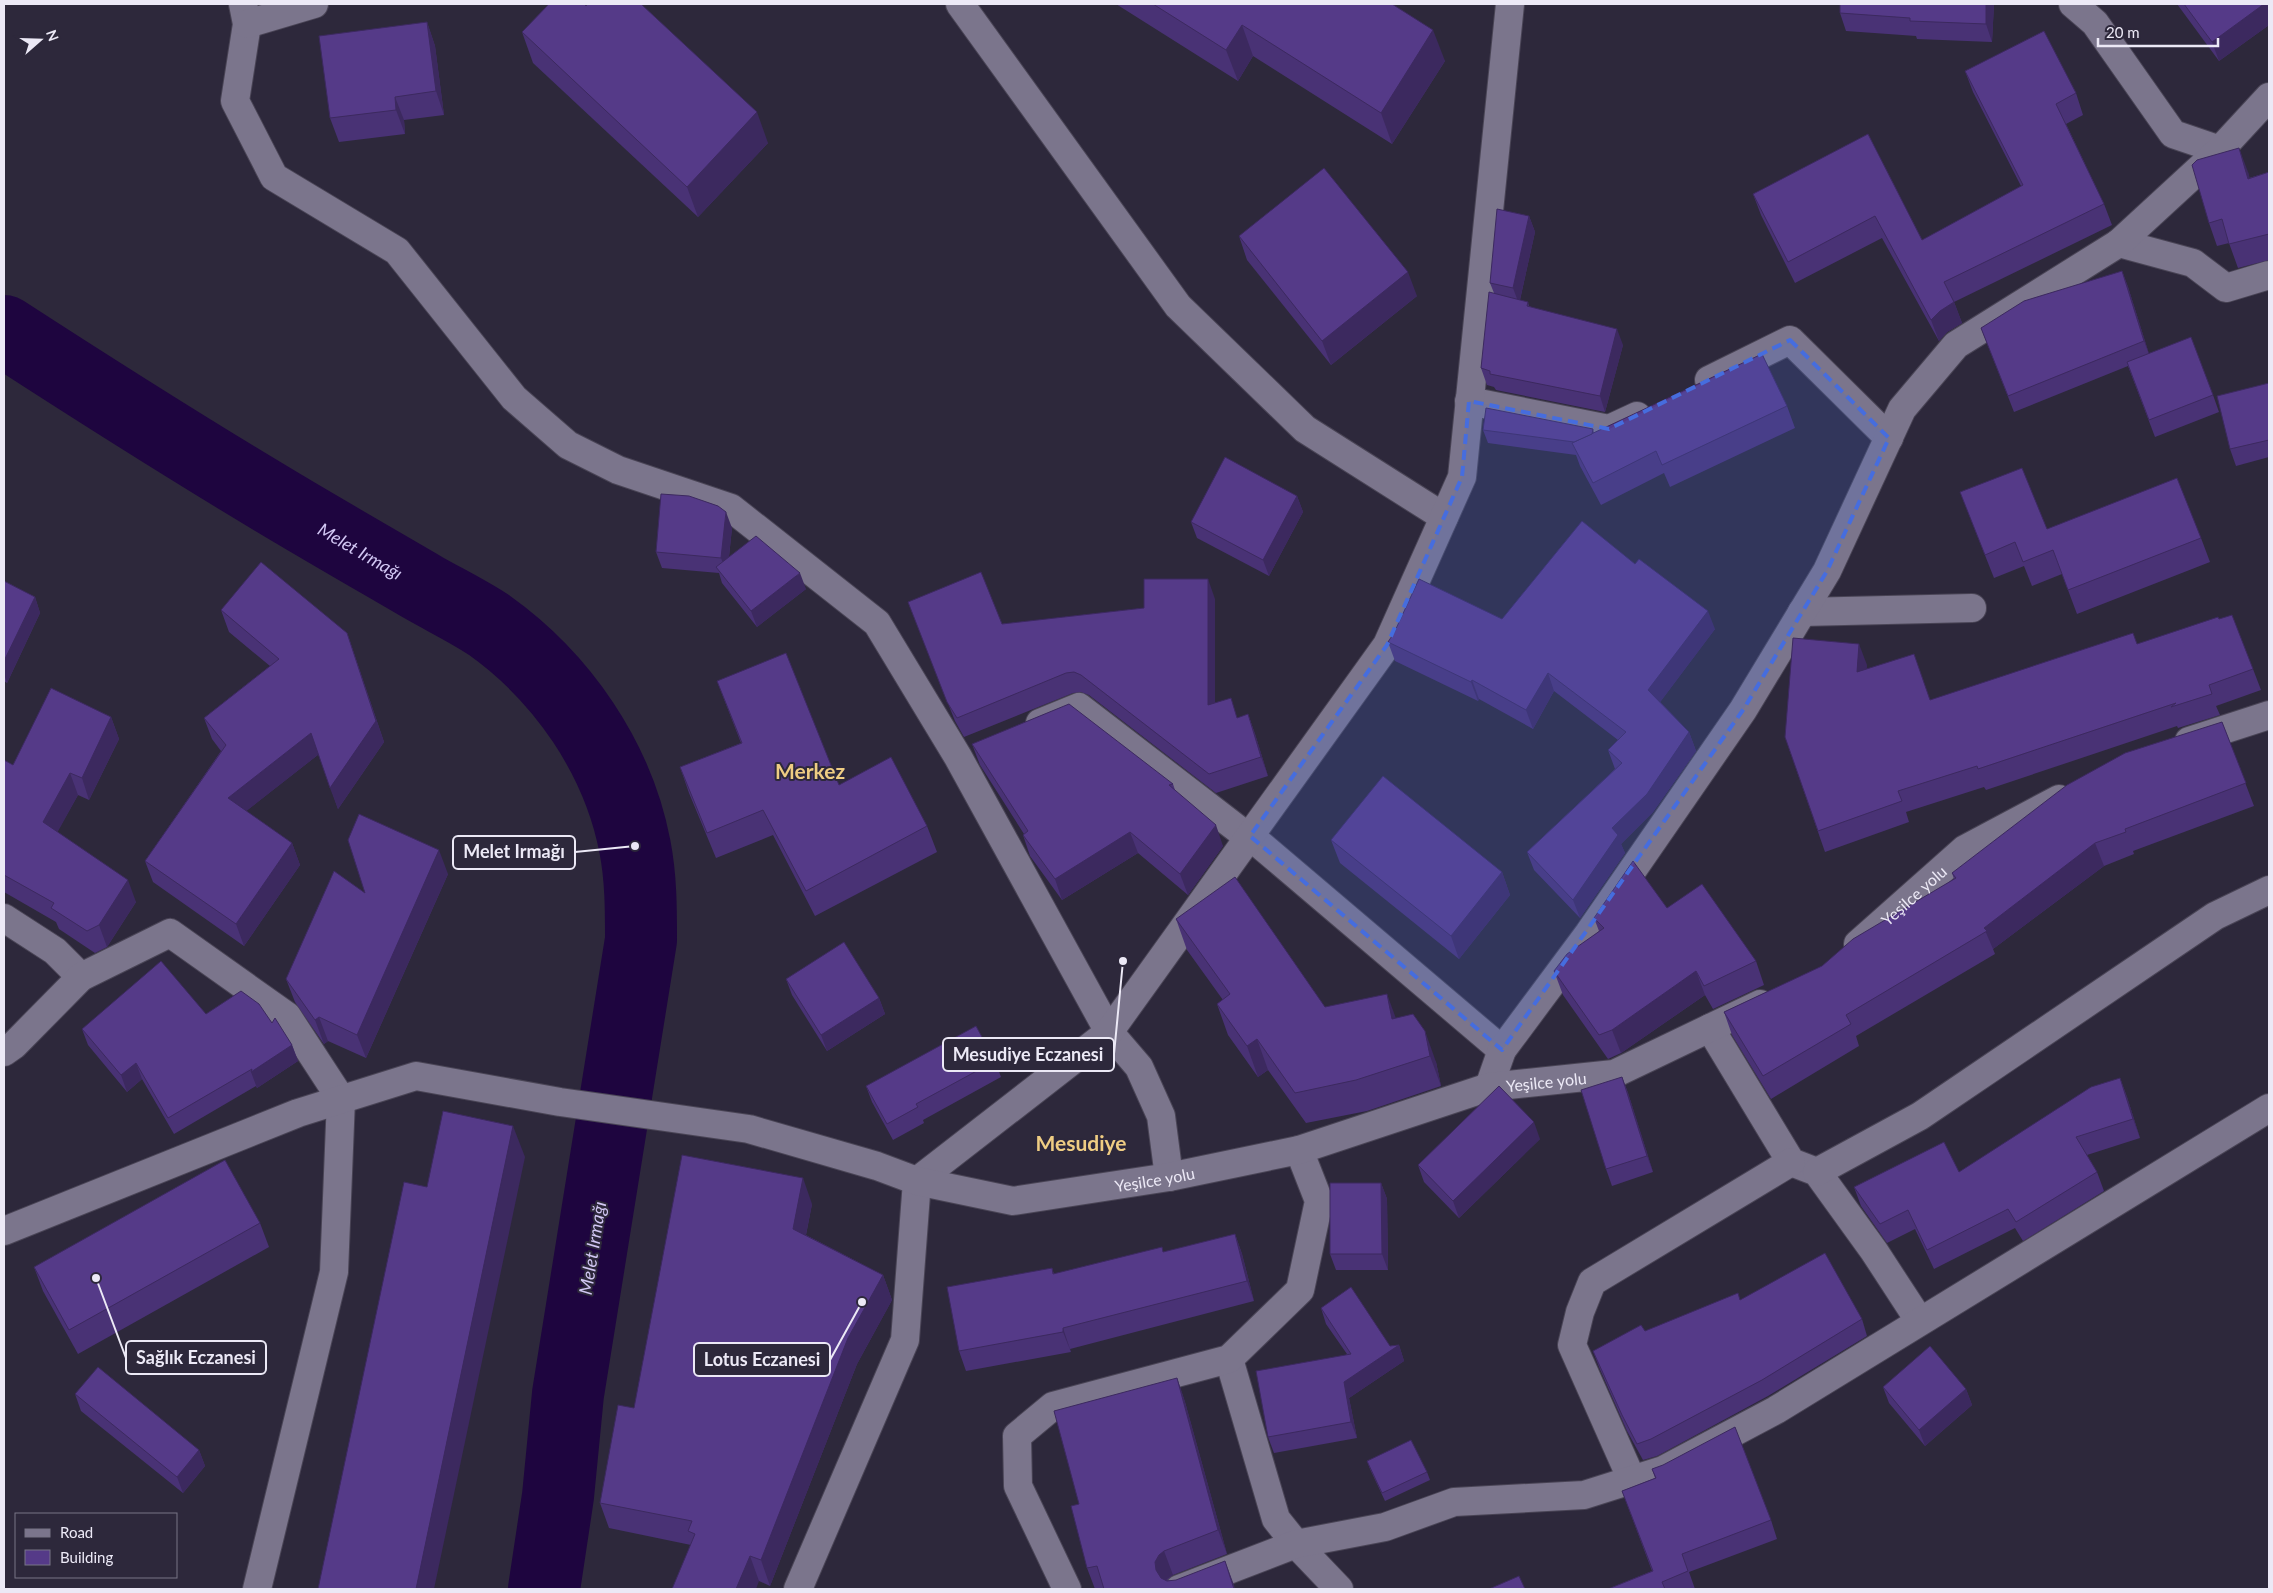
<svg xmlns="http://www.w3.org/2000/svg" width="2273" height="1593" font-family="Lato,sans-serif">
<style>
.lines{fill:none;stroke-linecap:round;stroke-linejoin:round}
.river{stroke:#1e053f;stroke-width:72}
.minor-casing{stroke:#494455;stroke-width:30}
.tertiary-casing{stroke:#494455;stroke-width:30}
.secondary-casing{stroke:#494455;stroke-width:30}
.minor{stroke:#7b758c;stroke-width:28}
.tertiary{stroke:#7b758c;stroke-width:28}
.secondary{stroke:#7b758c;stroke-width:28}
.wall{fill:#493275}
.shaded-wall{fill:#3c295f}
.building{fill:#553a88;stroke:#3c295f}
.marked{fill:#466dde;fill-opacity:0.2;stroke:#466dde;stroke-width:4;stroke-dasharray:10 6;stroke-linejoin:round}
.labels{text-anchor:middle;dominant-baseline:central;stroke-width:4;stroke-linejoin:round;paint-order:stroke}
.street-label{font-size:16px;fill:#ece9f6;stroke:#2d283b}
.water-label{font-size:18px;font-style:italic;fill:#d2c7f4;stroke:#2d283b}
.district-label{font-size:21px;font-weight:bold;fill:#efcd83;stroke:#2d283b}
.leader{fill:none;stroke:#ece9f6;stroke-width:2}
.callout-dot{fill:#ece9f6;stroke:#2d283b;stroke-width:2}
.callout{fill:#2d283b;stroke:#ece9f6;stroke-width:2}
.callout-label{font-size:18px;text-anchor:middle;font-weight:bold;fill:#ece9f6}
</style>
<rect width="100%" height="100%" fill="#2d283b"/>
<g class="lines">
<!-- river -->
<path class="river" id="s1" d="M4,331C95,390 188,449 282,505C329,533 376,560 424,588C445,600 468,611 489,625C562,677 618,758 635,847C641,878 641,909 641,940L568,1394L558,1496L544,1589"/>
<defs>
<g id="minor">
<path d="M243,4L247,24L235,101L274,177L397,251L514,398L568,445L618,470L731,508L877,623L958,757L1109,1032L1139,1067L1161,1116L1169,1177"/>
<path d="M960,4L1178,306L1305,429L1444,517"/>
<path d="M2073,4L2095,23L2173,134L2220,150"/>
<path d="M247,24L314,4"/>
<path d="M2119,243L2193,263L2226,288L2269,275"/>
<path d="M1709,380L1790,340L1889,438"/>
<path d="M1469,401L1609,429L1637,416"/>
<path d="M1802,612L1972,608"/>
<path d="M1040,723L1079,707L1248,837L1250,836L1502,1050"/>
<path d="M4,918L55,951L81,977"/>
<path d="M1710,1028L1791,1162L1817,1172L1874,1251L1919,1320"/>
<path d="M4,1052L14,1045L81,977L170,933L287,1016L341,1099L334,1272L257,1589"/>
<path d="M1489,1087L1502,1050L1589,933L1743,710L1827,571L1902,409L1956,345L2119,243L2220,150L2269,97"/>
<path d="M1817,1172L1920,1116L2215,916L2269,890"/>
<path d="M1229,1359L1276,1519L1296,1544L1339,1589"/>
<path d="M1632,1480L1572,1345L1580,1312L1592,1282L1791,1162"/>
<path d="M798,1589L905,1340L917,1181"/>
<path d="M1067,1589L1018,1486L1017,1436L1053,1406L1229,1359L1300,1290L1319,1201L1299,1150"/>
<path d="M1179,1589L1296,1544L1385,1527L1454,1502L1584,1495L1663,1470L1776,1410L2269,1108"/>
</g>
<path id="tertiary" d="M917,1181L1109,1032L1387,645L1462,477L1510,4"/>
<g id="secondary">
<path d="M2189,741L2269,715"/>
<path id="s2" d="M1858,944L1965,849L2059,799"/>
<path id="s3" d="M4,1231L298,1113L416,1076L560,1102L749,1129L877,1166L917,1181L1013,1201L1169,1177L1299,1150L1489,1087L1614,1074L1760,1004"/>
</g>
</defs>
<!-- minor casing -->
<use href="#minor" class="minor-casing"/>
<!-- tertiary casing -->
<use href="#tertiary" class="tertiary-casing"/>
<!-- secondary casing -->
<use href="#secondary" class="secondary-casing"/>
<!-- minor -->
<use href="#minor" class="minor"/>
<!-- tertiary -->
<use href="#tertiary" class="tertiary"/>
<!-- secondary -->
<use href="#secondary" class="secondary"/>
</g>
<!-- wall -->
<g class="wall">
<path d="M1116,4H1392L1445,61L1392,144L1253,56L1238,81Z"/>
<path d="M1840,4H1994L1992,42L1917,39L1916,36L1846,31L1840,13Z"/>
<path d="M2177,4H2269V25L2219,61Z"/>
<path d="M427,22L435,46L444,115L404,120L405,134L339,142L330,118Z"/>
<path d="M522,32L768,143L698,217L533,63Z"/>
<path d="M1965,71L2076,93L2083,115L2066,124L2104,204L2112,225L1954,302L1962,323L1947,332L1939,341L1882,238L1795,283L1761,215L1753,194L1868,134L1922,240L2021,186L1973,92Z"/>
<path d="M2248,172L2249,178L2269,172V260L2238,268L2229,243L2217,246L2209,223Z"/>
<path d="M1529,216L1535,232L1520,300L1528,302L1529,306L1623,345L1605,412L1496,390L1494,387L1487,385L1481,368L1494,293L1490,283Z"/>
<path d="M1239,236L1417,296L1331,365L1247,260Z"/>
<path d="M2122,271L2128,287L2149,354L2213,395L2219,412L2155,437L2128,366L2014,412L1981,328Z"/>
<path d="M2269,383V457L2236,466L2230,449Z"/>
<path d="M1787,406L1795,428L1670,487L1664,473L1601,505L1580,466L1576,455L1488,443L1483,430L1593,429L1594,433Z"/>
<path d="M1960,492L2047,529L2201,538L2210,562L2077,614L2062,574L2032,586L2024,566L1994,578Z"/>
<path d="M1297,496L1303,512L1269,576L1197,538L1191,522Z"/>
<path d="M732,528L729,557L806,589L757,627L722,583L719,573L662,568L656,552Z"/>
<path d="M4,581L35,597L40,613L7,683L4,681Z"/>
<path d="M1215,599V703L1238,718L1248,714L1255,734L1268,776L1216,793L1089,695L1081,692L1073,693L964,737L955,721L908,602L1002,624L1144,608Z"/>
<path d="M221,610L347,633L384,742L338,809L319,754L246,811L292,843L300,865L244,946L153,882L145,861L221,751L212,739L204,718L270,666L229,632Z"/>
<path d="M1502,619L1715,629L1660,702L1689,732L1696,751L1653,812L1621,844L1625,853L1580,918L1534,870L1527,852L1615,769L1608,750L1618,740L1554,691L1533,729L1479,699L1478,701L1395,661L1388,642Z"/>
<path d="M2219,619L2253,669L2261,690L2216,706L2220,715L2178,728L2177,726L1986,790L1984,787L1906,812L1909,822L1825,852L1785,737L1867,665L1866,669L1931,700L2137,644Z"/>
<path d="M717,681L839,785L927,826L937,852L815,916L773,835L716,858L689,793L680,767L741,743Z"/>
<path d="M111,717L119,739L89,800L78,795L57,832L136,902L107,947L95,953L59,929L56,922L4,892V760L13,765Z"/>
<path d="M2222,722L2254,806L2133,851L2134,854L2104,866L1993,949L1995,954L1856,1036L1859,1046L1771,1099L1732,1035L1724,1012L1822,966L1954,879L1952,873Z"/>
<path d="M972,744L1173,784L1175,790L1223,846L1188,895L1138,853L1062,900L1030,856L1023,835L1024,834L980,765Z"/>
<path d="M1331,840L1502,872L1510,895L1459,959L1340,863Z"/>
<path d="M448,874L366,1058L328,1041L324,1044L295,1002L286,979L365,893Z"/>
<path d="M1667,908L1756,961L1764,985L1713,1009L1705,995L1621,1053L1608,1059L1563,995L1554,971L1599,931L1594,918Z"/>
<path d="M1176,919L1325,1007L1396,1018L1436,1062L1441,1086L1367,1111L1306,1123L1268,1070L1258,1077L1228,1035L1217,1004L1223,1000L1187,950Z"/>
<path d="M786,979L879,998L885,1014L827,1051L792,995Z"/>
<path d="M206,1014L272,1023L292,1045L298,1061L257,1088L256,1086L174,1134L142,1079L127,1092L88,1045L82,1029Z"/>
<path d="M995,1061L1001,1077L923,1120L924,1123L893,1140L872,1102L866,1086Z"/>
<path d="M1622,1077L1628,1093L1653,1172L1612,1186L1606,1169Z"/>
<path d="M2120,1078L2127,1097L2140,1138L2087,1155L2097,1172L2104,1191L2023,1241L2015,1228L1934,1269L1915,1229L1887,1243L1861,1206L1854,1187L1959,1172Z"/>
<path d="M1540,1139L1459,1218L1424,1182L1418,1165Z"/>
<path d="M1381,1183L1387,1199L1388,1270H1336L1330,1254Z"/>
<path d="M812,1204L806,1235L883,1275L892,1300L857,1364L770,1586L759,1581L691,1545L609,1528L600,1503L634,1408Z"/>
<path d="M260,1223L269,1247L78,1354L43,1291L34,1267Z"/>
<path d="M1235,1234L1242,1254L1254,1301L1070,1349L1071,1352L966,1371L959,1351L1052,1268L1054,1274L1164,1252Z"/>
<path d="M1740,1300L1862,1319L1867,1336L1768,1396L1657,1456L1643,1460L1627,1431L1599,1367L1593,1351L1645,1331Z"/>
<path d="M1321,1308L1390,1346L1399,1345L1404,1361L1349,1398L1357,1438L1274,1453L1268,1437L1347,1354L1326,1324Z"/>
<path d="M1177,1378L1185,1402L1227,1554L1173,1575L1167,1580L1235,1589H1095L1087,1568L1079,1504Z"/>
<path d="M1883,1387L1966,1389L1972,1405L1925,1446L1889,1403Z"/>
<path d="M75,1394L199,1450L205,1466L183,1493L81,1411Z"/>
<path d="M1367,1461L1427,1472L1430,1480L1385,1501L1370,1469Z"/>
<path d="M1652,1469L1771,1520L1777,1539L1689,1572L1695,1589H1608L1652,1571L1622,1491L1655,1478Z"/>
</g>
<!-- shaded-wall -->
<g class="shaded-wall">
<path d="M1986,4H1994L1992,42L1986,24Z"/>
<path d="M2264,4H2267L2269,9V25L2219,61L2212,42Z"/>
<path d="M427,22L435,46L444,115L436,91Z"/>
<path d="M1242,25L1253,56L1238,81L1226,50Z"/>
<path d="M1433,30L1445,61L1392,144L1381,113Z"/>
<path d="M395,97L404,120L405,134L396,110Z"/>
<path d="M757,112L768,143L698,217L687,187Z"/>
<path d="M2239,148L2248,172L2257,202L2248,179Z"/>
<path d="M1529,216L1535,232L1519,304L1513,288Z"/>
<path d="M2122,271L2128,287L2150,357L2144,341Z"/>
<path d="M1408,272L1417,296L1331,365L1322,341Z"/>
<path d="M1954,302L1962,323L1947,332L1939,341L1931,320L1940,311Z"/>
<path d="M1617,329L1623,345L1605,412L1600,396Z"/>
<path d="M1297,496L1303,512L1269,576L1263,560Z"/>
<path d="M726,512L732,528L727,574L721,558Z"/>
<path d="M800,573L806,589L757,627L751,611Z"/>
<path d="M1208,579L1215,599V725L1208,705Z"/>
<path d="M35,597L40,613L7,683L4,674V661Z"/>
<path d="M1708,611L1715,629L1655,709L1648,690Z"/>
<path d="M347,633L384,742L338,809L330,788Z"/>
<path d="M1859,644L1867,665L1865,693L1857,672Z"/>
<path d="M1548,673L1554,691L1533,729L1526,710Z"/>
<path d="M1472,680L1479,699L1478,701L1471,682Z"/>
<path d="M1248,714L1255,734L1268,776L1261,757Z"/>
<path d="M111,717L119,739L89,800L82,778Z"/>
<path d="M1689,732L1696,751L1653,812L1621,844L1625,853L1580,918L1573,900L1612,828Z"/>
<path d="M311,733L319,754L235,820L228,798Z"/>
<path d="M70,773L78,795L51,844L43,822Z"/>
<path d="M1216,825L1223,846L1188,895L1180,874Z"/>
<path d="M1130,832L1138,853L1062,900L1055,879Z"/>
<path d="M292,843L300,865L244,946L236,924Z"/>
<path d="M2095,843L2104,866L1993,949L1984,928Z"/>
<path d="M439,850L448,874L366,1058L357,1035Z"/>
<path d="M1502,872L1510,895L1459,959L1451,936Z"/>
<path d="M128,880L136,902L107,947L99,925Z"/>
<path d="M1696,971L1705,995L1621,1053L1612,1030Z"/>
<path d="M1387,994L1398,1024L1392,1019Z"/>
<path d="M879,998L885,1014L827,1051L821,1035Z"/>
<path d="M319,1017L328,1041L324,1044L315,1020Z"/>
<path d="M1425,1031L1436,1062L1441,1086L1430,1056Z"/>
<path d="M1257,1039L1268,1070L1258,1077L1247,1046Z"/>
<path d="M292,1045L298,1061L257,1088L251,1072Z"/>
<path d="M136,1063L142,1079L127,1092L121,1075Z"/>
<path d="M1622,1077L1628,1093L1653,1172L1647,1156Z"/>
<path d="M2120,1078L2127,1097L2140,1138L2133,1119Z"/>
<path d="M1534,1122L1540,1139L1459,1218L1453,1201Z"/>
<path d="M513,1126L525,1157L434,1589H416Z"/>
<path d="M803,1178L812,1204L802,1254L793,1229Z"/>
<path d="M1381,1183L1387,1199L1388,1270L1382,1254Z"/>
<path d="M1235,1234L1242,1254L1254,1301L1247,1281Z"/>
<path d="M883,1275L892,1300L857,1364L770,1586L761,1560L848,1338Z"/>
<path d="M1063,1328L1071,1352L1063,1332Z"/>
<path d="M1399,1345L1404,1361L1349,1398L1357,1438L1351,1422L1344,1382Z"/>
<path d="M1177,1378L1185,1402L1227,1554L1218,1530Z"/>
<path d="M1966,1389L1972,1405L1925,1446L1919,1430Z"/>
<path d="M199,1450L205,1466L183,1493L177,1477Z"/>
<path d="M1164,1551L1173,1575L1167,1579L1164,1586L1156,1570L1155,1562L1159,1555Z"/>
<path d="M750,1556L759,1581L756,1589H736Z"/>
<path d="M1225,1561L1234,1585L1235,1589H1234Z"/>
</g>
<!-- building -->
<g class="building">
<path d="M549,4H584L586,6L588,4H641L757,112L687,187L522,32Z"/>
<path d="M1153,4H1392L1433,30L1381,113L1242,25L1226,50Z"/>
<path d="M1840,4H1986V24L1910,21V18L1840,13Z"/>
<path d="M2184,4H2264L2212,42Z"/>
<path d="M427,22L436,91L395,97L396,110L330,118L319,36Z"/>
<path d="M2044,31L2076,93L2056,104L2104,204L1944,282L1954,302L1940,311L1931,320L1875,216L1788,262L1753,194L1868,134L1922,240L2023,185L1965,71Z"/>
<path d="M2239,148L2248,179L2269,172V234L2229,244L2222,219L2209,223L2192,165L2197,160Z"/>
<path d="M1324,168L1408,272L1322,341L1239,236Z"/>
<path d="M1497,209L1529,216L1513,288L1490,283Z"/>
<path d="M2122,271L2144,341L2008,396L1981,328L2024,301Z"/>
<path d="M1489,292L1528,302L1527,306L1617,329L1600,396L1490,374V371L1481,368Z"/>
<path d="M2191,337L2213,395L2149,420L2127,362Z"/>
<path d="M1762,354L1787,406L1662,465L1656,451L1593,483L1572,443Z"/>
<path d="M2269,383V440L2230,449L2217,396Z"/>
<path d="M1486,408L1593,429L1592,434L1574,442L1483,430Z"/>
<path d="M1225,457L1297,496L1263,560L1191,522Z"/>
<path d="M2022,468L2047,529L2177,478L2201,538L2068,590L2053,550L2023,562L2015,542L1985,555L1960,492Z"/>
<path d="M661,494L689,496L718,506L726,512L721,558L656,552Z"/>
<path d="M1582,521L1635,564L1639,559L1708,611L1648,690L1689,732L1647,794L1612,828L1618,835L1573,900L1527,852L1622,763L1608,750L1626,732L1548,673L1526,710L1472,680L1471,682L1388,642L1394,633L1419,579L1502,619Z"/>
<path d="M756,536L800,573L751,611L716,567Z"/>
<path d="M261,562L347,633L376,721L330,788L311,733L228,798L292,843L236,924L145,861L226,745L204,718L279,659L221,610Z"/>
<path d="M981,572L1002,624L1144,608V579H1208V705L1231,698L1237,718L1248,714L1261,757L1209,774L1081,675L1074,672L1066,673L957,718L947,702L908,602Z"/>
<path d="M4,581L35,597L4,661Z"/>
<path d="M2232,615L2253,669L2209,685L2212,694L2171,707L2176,703L1978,769L1977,766L1898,791L1902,801L1818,831L1785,737L1793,638L1859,644L1857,672L1914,654L1930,700L2133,633L2137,644L2218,617L2219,619Z"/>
<path d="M786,653L839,785L891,757L927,826L806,891L763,810L707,833L680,767L742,743L717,681Z"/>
<path d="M51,688L111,717L82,778L70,773L43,822L128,880L99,925L87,931L51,908L54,903L4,875V760L13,765Z"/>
<path d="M1069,704L1173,784L1169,785L1216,825L1180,874L1130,832L1055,879L1023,835L1028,831L972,744Z"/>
<path d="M2222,722L2246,783L2125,829L2126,832L2095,843L1984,928L1987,931L1846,1015L1851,1024L1763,1076L1724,1012L1822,966L1853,939L1956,878L1952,873L2067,785L2125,753Z"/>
<path d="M1383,776L1502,872L1451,936L1331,840Z"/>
<path d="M359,814L439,850L357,1035L319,1017L315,1020L286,979L334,871L365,893L348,840Z"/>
<path d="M1633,861L1667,908L1702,884L1756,961L1704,986L1696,971L1612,1030L1599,1035L1554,971L1567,954L1604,928L1594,918Z"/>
<path d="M1235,877L1325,1007L1387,994L1392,1019L1413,1014L1425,1031L1430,1056L1356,1080L1295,1093L1257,1039L1247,1046L1217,1004L1230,994L1176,919Z"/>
<path d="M844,942L879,998L821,1035L786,979Z"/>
<path d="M161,961L206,1014L241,991L259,1004L272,1023L275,1018L292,1045L251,1072L252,1069L168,1118L136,1063L121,1075L82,1029Z"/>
<path d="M976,1026L995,1061L916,1104L918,1107L887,1124L866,1086Z"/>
<path d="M1622,1077L1647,1156L1606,1169L1581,1090Z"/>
<path d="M2120,1078L2133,1119L2076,1137L2097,1172L2016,1222L2008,1209L1927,1250L1908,1210L1880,1224L1854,1187L1944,1142L1959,1172L2091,1087Z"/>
<path d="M1499,1086L1534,1122L1453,1201L1418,1165Z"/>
<path d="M443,1111L513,1126L416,1589H318L404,1182L427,1187Z"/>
<path d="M682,1155L803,1178L793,1229L883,1275L848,1338L761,1560L750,1556L736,1589H672L695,1534L688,1531L692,1521L600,1503L618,1405L634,1408Z"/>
<path d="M225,1160L260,1223L69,1330L34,1267Z"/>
<path d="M1330,1183H1381L1382,1254H1330Z"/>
<path d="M1235,1234L1247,1281L1063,1328V1332L959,1351L947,1287L1052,1268L1053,1274L1162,1247L1163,1252Z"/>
<path d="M1825,1253L1862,1319L1762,1380L1651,1439L1637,1444L1622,1415L1593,1351L1641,1325L1645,1331L1738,1293L1740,1300Z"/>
<path d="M1351,1287L1390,1346L1399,1345L1344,1382L1351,1422L1268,1437L1256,1371L1351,1354L1321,1308Z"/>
<path d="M1930,1346L1966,1389L1919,1430L1883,1387Z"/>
<path d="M98,1367L199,1450L177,1477L75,1394Z"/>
<path d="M1177,1378L1218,1530L1164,1551L1159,1555L1155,1562L1156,1570L1161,1578L1167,1581L1176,1580L1225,1561L1234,1589H1104L1097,1566L1087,1568L1071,1506L1079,1504L1054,1411Z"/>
<path d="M1735,1427L1771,1520L1682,1554L1688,1571L1662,1582L1665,1589H1608L1653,1571L1622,1491L1656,1478L1652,1469L1663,1465Z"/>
<path d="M1411,1440L1427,1472L1382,1493L1367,1461Z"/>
<path d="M1519,1576L1525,1589H1489Z"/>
</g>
<!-- marked area -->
<path class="marked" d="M1790,340L1889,438L1827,571L1743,710L1502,1050L1250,836L1387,645L1462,477L1469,401L1609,429Z"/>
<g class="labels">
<!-- street labels -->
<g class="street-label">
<text stroke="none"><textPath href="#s2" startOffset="74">Yeşilce yolu</textPath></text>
<text stroke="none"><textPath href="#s3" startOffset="1600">Yeşilce yolu</textPath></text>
<text stroke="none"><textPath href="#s3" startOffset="1195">Yeşilce yolu</textPath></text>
</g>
<!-- water labels -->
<g class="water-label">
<text stroke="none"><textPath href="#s1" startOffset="419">Melet Irmağı</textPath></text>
<text transform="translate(592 1248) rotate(-81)">Melet Irmağı</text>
</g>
<!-- district labels -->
<g class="district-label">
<text x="810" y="770">Merkez</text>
<text x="1081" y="1142">Mesudiye</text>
</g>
</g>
<!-- callouts -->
<path class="leader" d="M635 846L575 852M1123 961L1114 1054M96 1278L126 1358M862 1302L830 1360"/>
<g class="callout-dot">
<circle cx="635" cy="846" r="5"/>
<circle cx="1123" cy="961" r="5"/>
<circle cx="96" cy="1278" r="5"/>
<circle cx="862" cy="1302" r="5"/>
</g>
<g class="callout">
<rect x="453" y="836" width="122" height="33" rx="5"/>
<rect x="943" y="1038" width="171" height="33" rx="5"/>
<rect x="126" y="1341" width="140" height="33" rx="5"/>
<rect x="694" y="1343" width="136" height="33" rx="5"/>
</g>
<g class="callout-label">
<text x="514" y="858">Melet Irmağı</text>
<text x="1028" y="1061">Mesudiye Eczanesi</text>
<text x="196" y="1364">Sağlık Eczanesi</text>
<text x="762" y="1366">Lotus Eczanesi</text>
</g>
<!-- border -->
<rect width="2273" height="1593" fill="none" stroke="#ece9f6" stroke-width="10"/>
<!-- legend -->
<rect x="15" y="1513" width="162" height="65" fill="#2d283b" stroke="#797586"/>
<rect x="25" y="1529" width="25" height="8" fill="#7b758c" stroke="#797586"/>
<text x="60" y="1538" font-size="15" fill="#ece9f6">Road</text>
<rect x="25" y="1550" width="25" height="15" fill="#553a88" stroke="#797586"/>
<text x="60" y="1563" font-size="15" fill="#ece9f6">Building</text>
<!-- north arrow -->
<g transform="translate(40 40) rotate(70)" stroke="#2d283b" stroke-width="4" paint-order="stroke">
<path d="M0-4L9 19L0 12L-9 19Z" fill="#ece9f6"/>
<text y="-8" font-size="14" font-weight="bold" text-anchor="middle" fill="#ece9f6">N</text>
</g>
<!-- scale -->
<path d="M2098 38v8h120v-8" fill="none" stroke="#ece9f6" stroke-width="2.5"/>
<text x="2106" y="38" font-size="15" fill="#ece9f6" stroke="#2d283b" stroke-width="4" paint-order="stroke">20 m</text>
</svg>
